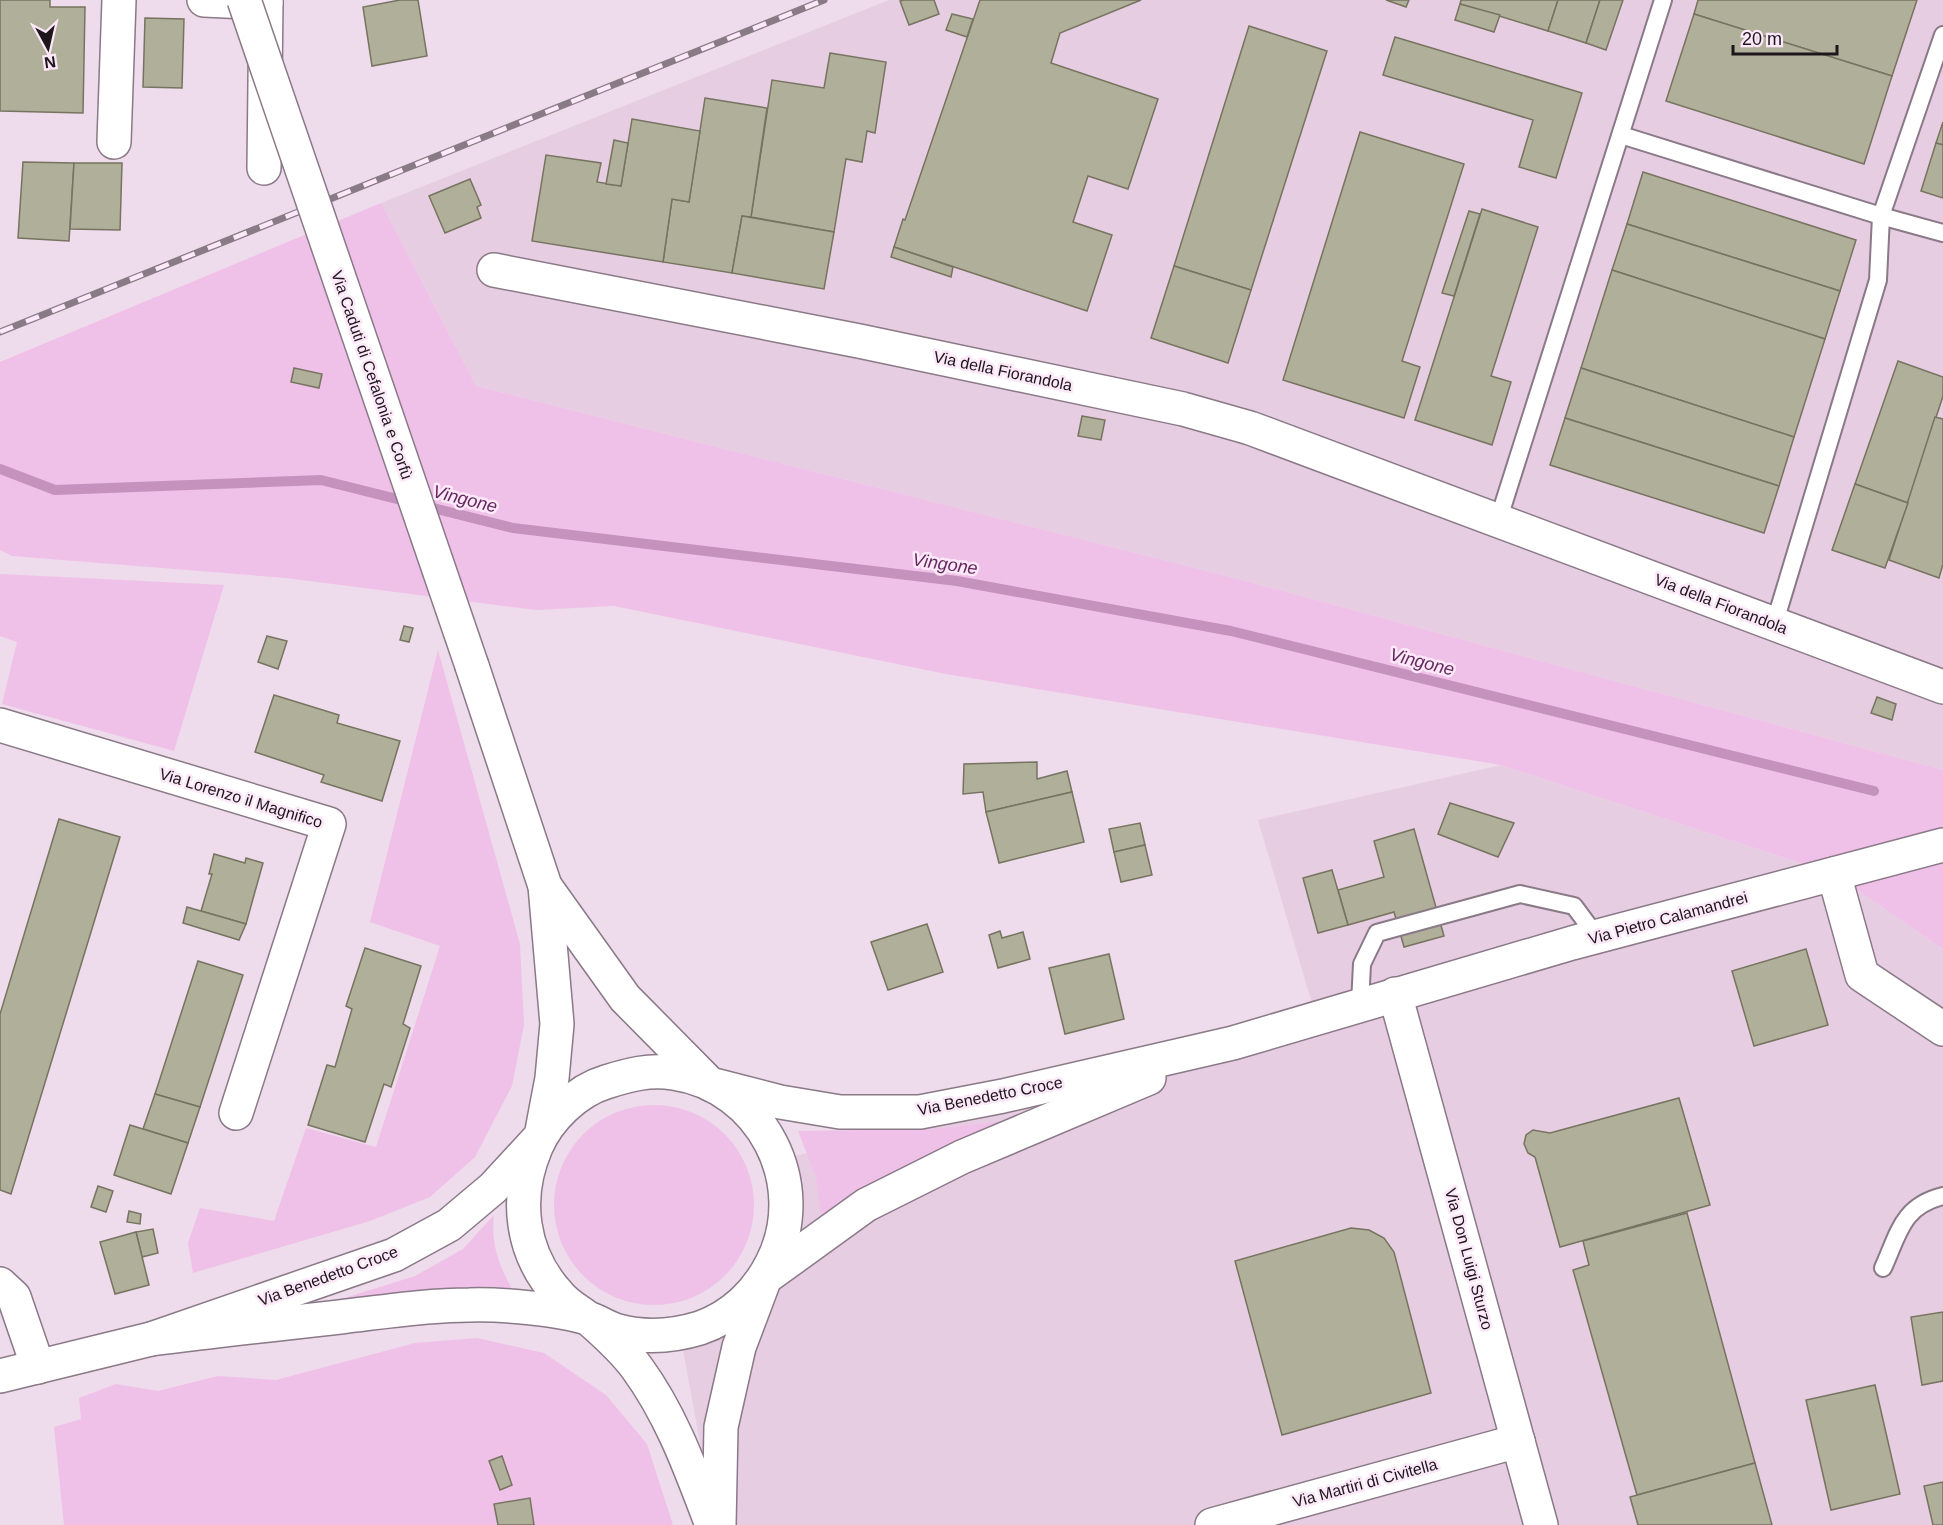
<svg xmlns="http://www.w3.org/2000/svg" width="1943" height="1525" font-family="Helvetica,sans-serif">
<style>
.built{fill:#e7cde2}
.green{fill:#f0c1e8}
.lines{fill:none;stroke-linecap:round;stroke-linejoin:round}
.stream{stroke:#c492bd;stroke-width:10}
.building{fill:#b0af9a;stroke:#767460;stroke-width:1.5}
.lane-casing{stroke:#8a7987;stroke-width:20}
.street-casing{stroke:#8a7987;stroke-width:36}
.secondary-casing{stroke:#8a7987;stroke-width:36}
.lane{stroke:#fff;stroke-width:16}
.street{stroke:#fff;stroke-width:33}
.secondary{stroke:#fff;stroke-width:33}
.rail-casing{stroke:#887b86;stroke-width:7}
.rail{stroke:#fce8f8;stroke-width:4.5;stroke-dasharray:14;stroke-linecap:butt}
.secondary-bridge-casing{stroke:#8a7987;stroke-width:36;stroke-linecap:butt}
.secondary-bridge{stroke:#fff;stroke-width:33}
.labels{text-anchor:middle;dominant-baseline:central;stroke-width:5;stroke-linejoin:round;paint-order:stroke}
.street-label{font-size:16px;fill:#1d171c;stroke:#fce8f8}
.water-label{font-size:18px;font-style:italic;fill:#65295e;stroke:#fce8f8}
</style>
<rect width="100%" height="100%" fill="#eedbeb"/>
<!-- built -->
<g class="built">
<path d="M889,0H1943V770L1242,580L476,386L381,203Z"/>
<path d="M1501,765L1834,874L1943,949V1525H715L680,1333L765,1278L780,1160L1233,1043L1316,1017L1258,820Z"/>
</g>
<!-- green -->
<g class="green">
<path d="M381,203L476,386L1242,580L1943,770V949L1834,874L1501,765L946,674L614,606L536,610L286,578L12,556L0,550V362Z"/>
<path d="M0,574L224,585L174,751L2,704L17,642L0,636Z"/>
<path d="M438,650L520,944L524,1025L512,1086L475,1157L430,1197L370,1221L193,1273L188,1243L200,1208L274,1221L306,1128L376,1147L440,946L370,922Z"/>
<circle cx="654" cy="1205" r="100"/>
<path d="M1003,1121L1005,1129L857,1189L821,1218L816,1177L798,1131L933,1129Z"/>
<path d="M494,1215C490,1246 501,1269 515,1295L344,1310L338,1300L415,1276L463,1249Z"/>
<path d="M477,1338L544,1353L606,1395L647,1444L673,1525H64L54,1427L81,1419L79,1398L116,1384L158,1391L218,1376L276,1380L415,1343Z"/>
</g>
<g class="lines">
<!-- stream -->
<path class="stream" d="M0,469L55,490L321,480L513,528L957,581L1231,631L1874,791"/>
</g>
<!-- building -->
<g class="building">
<path d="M0,0H50V7H85L83,113L0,111Z"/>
<path d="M400,0H418L427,56L372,66L363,7Z"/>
<path d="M904,0H934L939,14L909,25L900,1Z"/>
<path d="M980,0H1141L1060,33L1051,63L1158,99L1128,189L1088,176L1073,222L1112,235L1087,311L894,247L903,219L905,220Z"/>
<path d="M1386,0H1409L1406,7Z"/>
<path d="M1461,0H1558L1548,31L1460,4Z"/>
<path d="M1558,0H1600L1586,43L1548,31Z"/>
<path d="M1600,0H1623L1606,50L1586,43Z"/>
<path d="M1698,0H1917L1892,76L1694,14Z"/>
<path d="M1460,4L1500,15L1494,32L1455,20Z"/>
<path d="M952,14L973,19L967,37L946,30Z"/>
<path d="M1694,14L1892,76L1864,164L1666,101Z"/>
<path d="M145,18L184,19L182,88L143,87Z"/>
<path d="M1249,26L1327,51L1251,290L1174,266Z"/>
<path d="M1395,37L1582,93L1556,178L1519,167L1533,120L1383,75Z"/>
<path d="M830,53L886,62L875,133L867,131L862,162L846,159L834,232L751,217L772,80L824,88Z"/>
<path d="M705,98L767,108L751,217L742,216L732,273L663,262L672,199L689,202Z"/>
<path d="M632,119L700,131L689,202L672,199L663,262L532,241L546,155L601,163L597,182L621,186Z"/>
<path d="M1943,122V145L1936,143Z"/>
<path d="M1360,132L1464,164L1402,361L1420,367L1404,418L1283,380Z"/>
<path d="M614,140L628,143L621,186L606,184Z"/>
<path d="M1936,143L1943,145V198L1921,191Z"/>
<path d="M23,162L74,163L69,241L18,238Z"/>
<path d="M74,163H122L120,230L70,229Z"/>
<path d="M1643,172L1856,240L1840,291L1627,224Z"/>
<path d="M470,179L481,205L477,207L481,218L445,233L429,196Z"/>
<path d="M1482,209L1538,227L1491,376L1511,382L1492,445L1415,420Z"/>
<path d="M1469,211L1480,214L1454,296L1442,293Z"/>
<path d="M742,216L834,232L824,289L732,273Z"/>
<path d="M1627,224L1840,291L1825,339L1612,270Z"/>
<path d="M894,247L953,267L951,277L891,257Z"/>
<path d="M1174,266L1251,290L1228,363L1151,338Z"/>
<path d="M1612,270L1825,339L1794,437L1581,368Z"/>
<path d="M1898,361L1943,377V396L1908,503L1855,484Z"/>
<path d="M294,368L322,374L319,388L291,382Z"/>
<path d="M1581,368L1794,437L1779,486L1565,418Z"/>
<path d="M1082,416L1105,420L1101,440L1078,436Z"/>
<path d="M1935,417L1943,419V564L1939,578L1889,560Z"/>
<path d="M1565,418L1779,486L1764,533L1550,465Z"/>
<path d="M1855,484L1908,503L1885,568L1832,550Z"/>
<path d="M404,626L413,628L409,642L400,640Z"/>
<path d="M267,636L287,641L278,669L258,662Z"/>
<path d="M274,695L339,715L337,723L400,741L382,801L321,782L324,775L255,752Z"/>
<path d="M1877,697L1896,704L1892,720L1871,713Z"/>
<path d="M1037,762V779L1067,771L1072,792L986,812L983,792L963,794L964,764Z"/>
<path d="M1072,792L1084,842L999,863L986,812Z"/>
<path d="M1450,803L1514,823L1498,857L1438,834Z"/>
<path d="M59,819L120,837L11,1194L0,1190V1014Z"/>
<path d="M1140,823L1145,845L1114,852L1109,829Z"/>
<path d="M1414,829L1444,936L1404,947L1394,912L1348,925L1338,890L1384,877L1374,841Z"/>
<path d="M1145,845L1152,875L1121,882L1114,852Z"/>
<path d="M214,854L245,863L246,858L263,863L246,924L201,911L212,874H209Z"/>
<path d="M1332,870L1348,925L1318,933L1303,878Z"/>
<path d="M187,907L246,924L239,940L183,923Z"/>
<path d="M927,924L943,972L888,990L871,942Z"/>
<path d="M1000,931L1002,938L1023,932L1030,959L998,968L989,935Z"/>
<path d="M365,948L421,966L403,1024L410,1028L391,1087L384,1084L365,1142L308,1125L327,1065L335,1067L352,1009L346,1006Z"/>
<path d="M1806,949L1828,1025L1754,1046L1732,971Z"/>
<path d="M1109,954L1124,1019L1065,1034L1049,968Z"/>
<path d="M198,961L243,975L200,1107L155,1094Z"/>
<path d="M155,1094L200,1107L188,1143L143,1129Z"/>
<path d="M1679,1098L1710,1205L1560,1247L1535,1157L1528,1153L1524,1144L1526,1135L1533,1130L1550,1133Z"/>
<path d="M130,1125L188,1143L171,1194L114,1175Z"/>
<path d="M98,1186L113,1191L106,1212L91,1207Z"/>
<path d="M129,1211L141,1214L140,1224L127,1222Z"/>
<path d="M1687,1213L1755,1463L1637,1495L1573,1270L1589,1265L1583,1241Z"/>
<path d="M1351,1228L1369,1230L1384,1238L1394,1252L1431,1393L1282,1435L1235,1261Z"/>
<path d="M153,1229L158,1253L142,1257L136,1232Z"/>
<path d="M136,1232L149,1285L115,1294L100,1242Z"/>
<path d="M1943,1312V1381L1922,1385L1911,1317Z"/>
<path d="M1875,1385L1900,1494L1831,1510L1806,1400Z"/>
<path d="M502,1456L512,1485L500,1490L489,1461Z"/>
<path d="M1755,1463L1772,1525H1638L1630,1497Z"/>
<path d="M1943,1482V1525H1933L1924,1486Z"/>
<path d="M530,1498L534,1525H498L494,1504Z"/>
</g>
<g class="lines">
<defs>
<g id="lane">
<path d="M1621,135L1881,216L1943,35"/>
<path d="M1498,521L1663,0"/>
<path d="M1774,625L1878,280L1881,216L1943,233"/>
<path d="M1360,1004L1362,964L1377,933L1520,894L1574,906L1597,937"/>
<path d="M1883,1268C1899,1233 1902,1206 1943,1196"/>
</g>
<g id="street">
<path d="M204,0L266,3"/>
<path d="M114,142L119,0"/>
<path d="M264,168L266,0"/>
<path d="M494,270L859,341L1183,409L1250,428L1943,687"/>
<path d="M0,725L329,824L236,1113"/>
<path d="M1834,874L1862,975L1943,1029"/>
<path d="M1395,994L1541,1525"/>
<path d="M0,1284L14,1297L38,1367"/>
<path d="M1212,1525L1518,1441"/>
</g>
<g id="secondary">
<path d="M545,886L625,998L710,1084L780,1102L840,1112H920L1003,1096L1233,1043L1572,943L1943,845"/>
<path d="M151,1339C214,1331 277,1324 340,1317C383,1312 426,1305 469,1305C502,1304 559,1309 590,1319C599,1322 608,1328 618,1331C645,1338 674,1336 700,1328C732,1317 757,1293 772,1263C812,1184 762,1086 673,1073C650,1069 628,1075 606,1082C576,1091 548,1119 536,1147C514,1198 521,1254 559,1295C567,1305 579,1311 589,1319C605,1333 624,1350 637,1368C672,1416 691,1470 712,1525"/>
<path d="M0,1376L151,1339L394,1255L449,1225L493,1188L541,1136L552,1078L557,1024L545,886L472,666"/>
<path d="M719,1525L721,1427L739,1347L765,1278L866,1205L962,1157L1149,1078"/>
</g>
</defs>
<!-- lane casing -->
<use href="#lane" class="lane-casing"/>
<!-- street casing -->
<use href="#street" class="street-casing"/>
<!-- secondary casing -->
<use href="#secondary" class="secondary-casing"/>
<!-- lane -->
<use href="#lane" class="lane"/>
<!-- street -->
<use href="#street" class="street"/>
<!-- secondary -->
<use href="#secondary" class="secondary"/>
<defs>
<path id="rail" d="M0,332L824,0"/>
</defs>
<!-- rail casing -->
<use href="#rail" class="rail-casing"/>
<!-- rail -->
<use href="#rail" class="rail"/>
<defs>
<path id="secondary-bridge" d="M244,0L472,666"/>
</defs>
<!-- secondary-bridge casing -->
<use href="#secondary-bridge" class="secondary-bridge-casing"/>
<!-- secondary-bridge -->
<use href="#secondary-bridge" class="secondary-bridge"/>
</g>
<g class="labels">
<!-- street labels -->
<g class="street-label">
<text transform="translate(1003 371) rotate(12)">Via della Fiorandola</text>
<text transform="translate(372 375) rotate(71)">Via Caduti di Cefalonia e Corfù</text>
<text transform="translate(1721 604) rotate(21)">Via della Fiorandola</text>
<text transform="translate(241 798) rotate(17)">Via Lorenzo il Magnifico</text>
<text transform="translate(1668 918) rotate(-15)">Via Pietro Calamandrei</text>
<text transform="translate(990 1096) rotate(-11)">Via Benedetto Croce</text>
<text transform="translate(1469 1259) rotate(75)">Via Don Luigi Sturzo</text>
<text transform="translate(328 1276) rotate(-20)">Via Benedetto Croce</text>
<text transform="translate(1365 1483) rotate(-15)">Via Martiri di Civitella</text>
</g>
<!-- water labels -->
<g class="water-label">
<text transform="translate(465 499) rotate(14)">Vingone</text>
<text transform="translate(945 564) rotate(8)">Vingone</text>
<text transform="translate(1422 662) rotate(14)">Vingone</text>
</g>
</g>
<!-- north arrow -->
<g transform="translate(48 48) rotate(172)" stroke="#fce8f8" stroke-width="4.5" paint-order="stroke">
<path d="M0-4.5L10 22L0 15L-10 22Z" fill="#1d171c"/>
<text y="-9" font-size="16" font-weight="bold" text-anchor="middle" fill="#1d171c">N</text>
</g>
<!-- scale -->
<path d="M1733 45v9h104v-9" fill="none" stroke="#1d171c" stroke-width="3"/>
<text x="1742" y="45" font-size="18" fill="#1d171c" stroke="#fce8f8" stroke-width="4.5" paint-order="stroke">20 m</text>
</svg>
